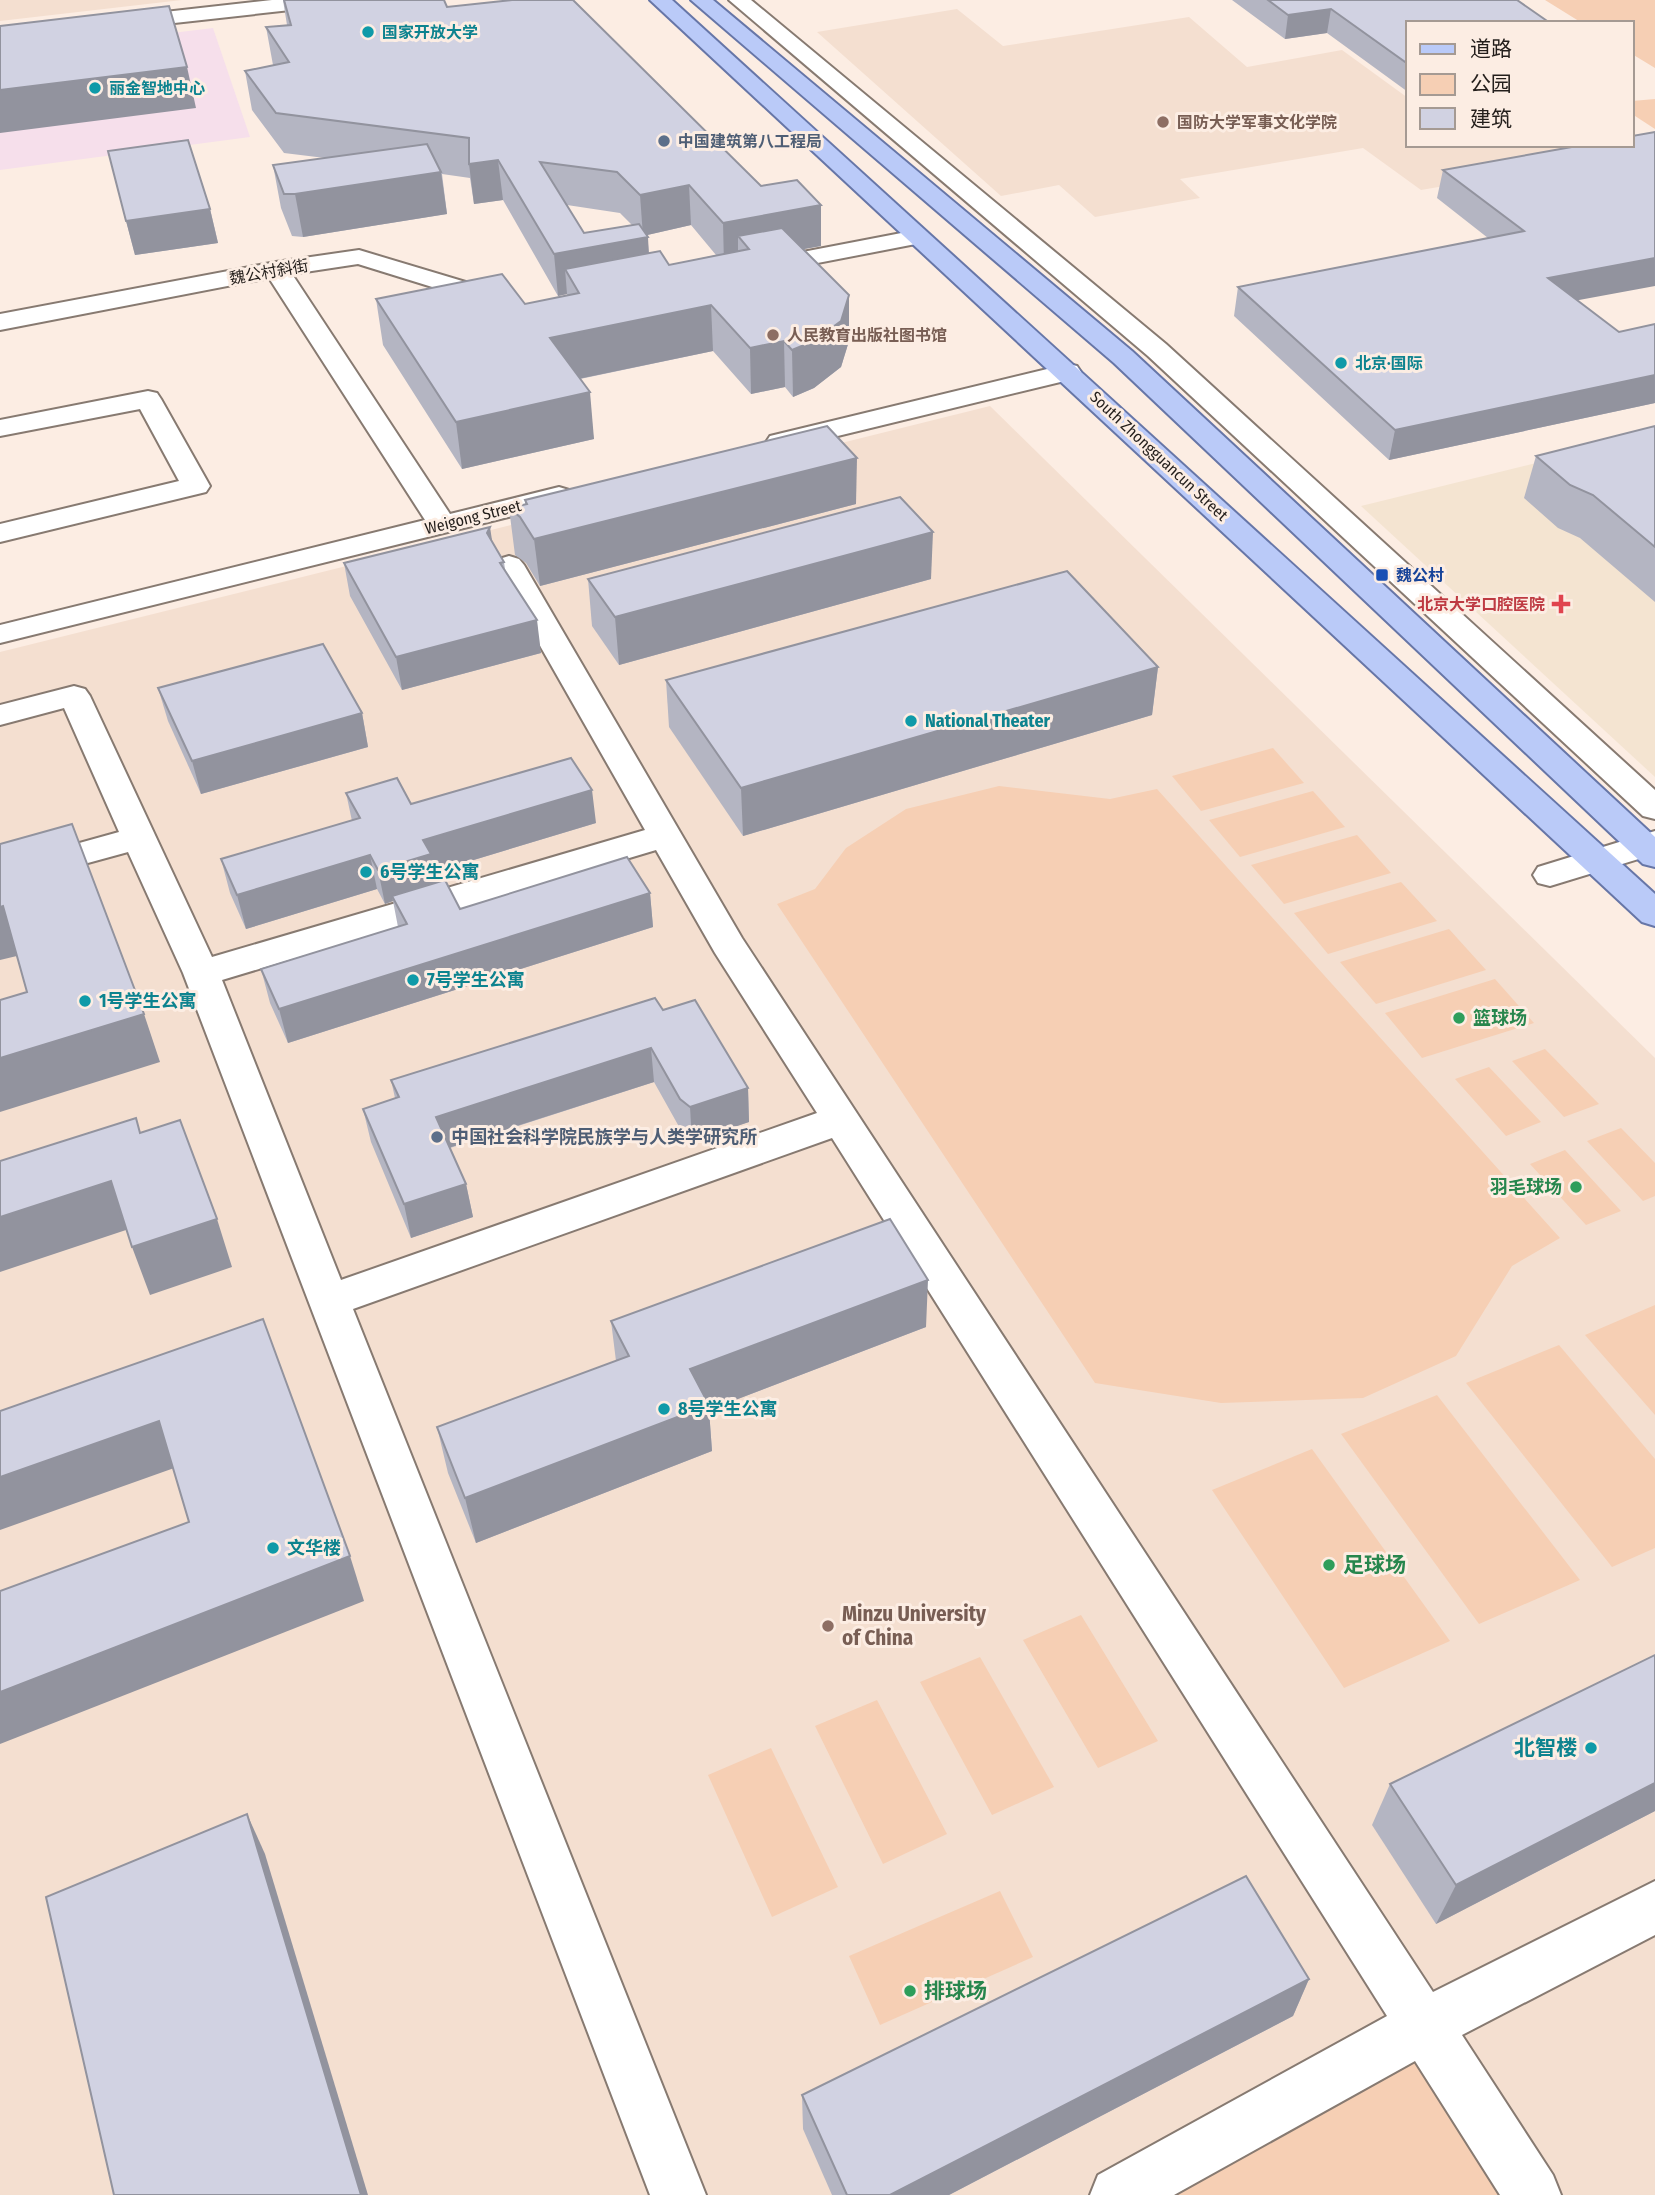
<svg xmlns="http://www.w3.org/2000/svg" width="1655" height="2195" font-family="'Fira Sans Condensed','Noto Sans SC',sans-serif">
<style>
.commercial{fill:#f6dfeb}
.built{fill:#f4dfd0}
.medical{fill:#f4e4d1}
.green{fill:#f6cfb4}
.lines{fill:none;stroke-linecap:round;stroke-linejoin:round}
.minor-casing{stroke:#877a71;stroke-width:4}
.major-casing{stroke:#6776a7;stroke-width:4}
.minor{fill:#fff;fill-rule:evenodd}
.major{fill:#bacaf8;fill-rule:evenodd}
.wall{fill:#b4b5c2;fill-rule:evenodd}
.shaded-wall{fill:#92939e}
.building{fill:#d1d2e2;stroke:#92939e;stroke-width:2}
.culture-dot{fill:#0f9aa8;stroke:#fcede3;stroke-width:2.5}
.education-dot{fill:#8d6e63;stroke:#fcede3;stroke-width:2.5}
.service-dot{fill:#5c6f8a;stroke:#fcede3;stroke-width:2.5}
.transit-dot{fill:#1a4fb4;stroke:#fcede3;stroke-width:2.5}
.health-dot{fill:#e0444e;stroke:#fcede3;stroke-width:2.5}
.leisure-dot{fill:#2e9e5b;stroke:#fcede3;stroke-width:2.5}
.labels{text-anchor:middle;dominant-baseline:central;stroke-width:6;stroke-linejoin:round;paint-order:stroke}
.far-culture-label{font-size:16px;font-weight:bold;fill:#0d838f;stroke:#fcede3;text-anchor:start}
.far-education-label{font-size:16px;font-weight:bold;fill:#785e54;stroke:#fcede3;text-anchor:start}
.far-service-label{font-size:16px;font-weight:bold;fill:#4e5e75;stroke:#fcede3;text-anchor:start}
.far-street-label{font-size:16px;fill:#231e1b;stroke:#fcede3}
.far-transit-label{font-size:16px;font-weight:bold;fill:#164399;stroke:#fcede3;text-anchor:start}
.far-health-label{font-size:16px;font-weight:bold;fill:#be3a42;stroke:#fcede3;text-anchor:end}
.culture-label{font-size:18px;font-weight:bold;fill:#0d838f;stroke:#fcede3;text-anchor:start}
.leisure-label{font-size:18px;font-weight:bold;fill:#27864d;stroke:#fcede3;text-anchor:start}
.service-label{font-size:18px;font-weight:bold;fill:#4e5e75;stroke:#fcede3;text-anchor:start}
.near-leisure-label{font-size:21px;font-weight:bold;fill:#27864d;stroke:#fcede3;text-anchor:start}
.near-education-label{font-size:21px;font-weight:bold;fill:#785e54;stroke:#fcede3;text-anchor:start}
.near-culture-label{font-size:21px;font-weight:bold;fill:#0d838f;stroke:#fcede3;text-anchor:end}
</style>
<rect width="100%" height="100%" fill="#fcede3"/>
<!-- commercial -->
<path class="commercial" d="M213,28L250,137L0,170V54Z"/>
<!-- built -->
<g class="built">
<path d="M0,0H182L0,21Z"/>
<path d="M957,9L1003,46L1189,17L1247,67L1342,50L1408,98V145H1588L1607,158L1421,190L1363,148L1180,179L1200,198L1095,217L1059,185L1001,196L817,32Z"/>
<path d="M990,406L1655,1058V2195H0V652Z"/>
</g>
<!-- medical -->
<path class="medical" d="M1655,434V777L1361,506Z"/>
<!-- green -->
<g class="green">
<path d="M1545,0H1655V68L1632,54V23H1582Z"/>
<path d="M1655,99V129L1632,114V101Z"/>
<path d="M1273,748L1304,783L1201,811L1172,776Z"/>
<path d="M999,786L1110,799L1157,789L1560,1238L1512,1266L1456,1356L1363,1398L1221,1403L1095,1383L777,904L815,889L846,848L906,809Z"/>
<path d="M1313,791L1345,827L1240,857L1209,820Z"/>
<path d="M1357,835L1391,873L1284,904L1251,865Z"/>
<path d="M1401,882L1437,921L1328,954L1294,913Z"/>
<path d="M1449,929L1486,970L1376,1004L1340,962Z"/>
<path d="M1495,979L1534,1023L1422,1058L1385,1013Z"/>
<path d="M1545,1049L1599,1104L1564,1117L1512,1061Z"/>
<path d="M1489,1067L1541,1122L1506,1136L1455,1079Z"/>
<path d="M1621,1128L1655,1163V1196L1643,1201L1587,1141Z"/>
<path d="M1565,1150L1621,1211L1586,1225L1530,1164Z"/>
<path d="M1655,1305V1415L1585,1335Z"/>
<path d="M1559,1345L1655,1459V1548L1612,1567L1466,1383Z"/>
<path d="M1437,1395L1580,1580L1479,1624L1341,1434Z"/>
<path d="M1312,1449L1450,1641L1344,1688L1212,1490Z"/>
<path d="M1081,1615L1158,1741L1098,1768L1023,1640Z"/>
<path d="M980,1657L1054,1787L992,1815L920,1682Z"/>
<path d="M877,1700L947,1834L883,1864L815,1726Z"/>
<path d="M771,1748L838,1887L772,1917L708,1775Z"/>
<path d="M1000,1891L1033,1957L880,2025L849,1956Z"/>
<path d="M1424,2026L1533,2195H1112Z"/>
</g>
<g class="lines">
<defs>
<g id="minor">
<path d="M272,0H337L327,6L120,29L110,23L120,17Z"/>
<path d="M729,0H751L1166,344L1655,790V819L1643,816L1148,356Z"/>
<path d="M917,230L926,232L929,237L926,242L761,274L752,272L749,267L752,262L761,260Z"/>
<path d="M359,250L509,295L513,300L509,305L500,308L358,264L292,274L450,514L559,487L569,490L573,496L569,502L0,643V625L425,520L269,278L0,330V314L276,262Z"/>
<path d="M1068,364L1077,366L1081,372L1077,378L780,450L770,448L766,442L770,436Z"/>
<path d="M148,391L157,393L161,399L210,486L206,492L0,542V524L179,481L140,409L0,436V420Z"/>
<path d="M509,556L519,559L524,565L742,938L1433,1992L1655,1881V1935L1462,2035L1553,2175L1561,2195H1500L1415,2061L1174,2195H1090L1098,2175L1387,2016L832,1138L353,1309L706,2195H650L183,973L128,852L0,887V865L119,832L64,708L0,725V705L74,686L85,689L90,696L212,957L645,830L494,565L499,559ZM656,850L715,953L817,1113L341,1280L222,980Z"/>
<path d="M1655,831V854L1550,886L1538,883L1533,875L1538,867Z"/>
</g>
<g id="major">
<path d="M650,0H672L1655,894V926L1642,922Z"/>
<path d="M691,0H713L1132,351L1655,837V867L1643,864L1114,363Z"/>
</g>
</defs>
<!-- minor casing -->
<use href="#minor" class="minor-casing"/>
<!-- major casing -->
<use href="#major" class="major-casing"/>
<!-- minor -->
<use href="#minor" class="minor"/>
<!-- major -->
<use href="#major" class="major"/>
</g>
<!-- wall -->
<g class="wall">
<path d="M283,0H444L447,7L821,246L803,249L849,295V341L841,367L814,388L793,397L785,387L751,394L713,351L580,379L594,439L462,469L383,345L376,299L525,304L567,296V294L558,296L503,200L474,204L470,178L442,174L447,214L303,237L292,236L281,208L273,165L325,158L284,153L252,110L245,71L273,65L266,27L287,25ZM567,205L620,213L632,225L584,233ZM691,225L716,255L669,265L649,253L647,235Z"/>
<path d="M1232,0H1517L1408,23V92L1327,33L1285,39Z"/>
<path d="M1583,145L1577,300L1619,332L1655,324V403L1389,460L1234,316L1238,287L1488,238L1437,198L1443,170Z"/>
<path d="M108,151L210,209L218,243L135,255Z"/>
<path d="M1655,426V602L1580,538L1558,528L1524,498L1536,456Z"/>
<path d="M525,500L856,504L540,586L526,563L515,555L509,508L525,505Z"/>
<path d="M492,542L504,562L505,569L541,653L402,690L350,596L344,563Z"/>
<path d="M588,579H931L619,665L592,626Z"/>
<path d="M1158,667L1152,715L743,836L669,727L666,680Z"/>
<path d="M158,688L362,713L368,747L201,794L168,721Z"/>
<path d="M346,793L411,804L596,823L434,872L436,883L460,909L650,893L653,927L288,1043L270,1003L261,969L398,927L393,901L385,904L377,889L246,929L230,893L221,859L352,821Z"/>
<path d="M663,1010L748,1088L749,1122L692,1141L682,1132L654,1082L450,1148L466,1184L473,1217L411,1238L371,1142L363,1109L395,1098L391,1080Z"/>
<path d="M611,1321L926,1327L709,1410L712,1451L476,1543L448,1473L437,1427L616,1361Z"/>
<path d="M1655,1655V1811L1436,1924L1372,1825L1390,1784Z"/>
<path d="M1309,1979L1293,2016L949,2195H832L803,2129L802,2095Z"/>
</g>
<!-- shaded-wall -->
<g class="shaded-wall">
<path d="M1331,9L1327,33L1285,39L1288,15Z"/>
<path d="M187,67L196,108L0,133V90Z"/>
<path d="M498,160L503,200L474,204L469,164Z"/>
<path d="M441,172L447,214L303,237L295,194Z"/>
<path d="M689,185L691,225L643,236L640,195Z"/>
<path d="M821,205V246L749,259V249L738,236V261L724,264L723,223Z"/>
<path d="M210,209L218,243L135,255L126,221Z"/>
<path d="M648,237L650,278L565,269L567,294L558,296L554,254Z"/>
<path d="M1655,258V286L1541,307L1548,278Z"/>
<path d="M849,295V341L841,367L814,388L793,397L792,350Z"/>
<path d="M711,305L713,351L554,384L550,338Z"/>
<path d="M784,341L785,387L751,394L750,348Z"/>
<path d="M1655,375V403L1389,460L1395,430Z"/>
<path d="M590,392L594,439L462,469L456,422Z"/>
<path d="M857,458L856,504L540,586L534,539Z"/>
<path d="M490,527L495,560L487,533Z"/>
<path d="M933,532L931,579L619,665L615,617Z"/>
<path d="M537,620L541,653L402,690L396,657Z"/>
<path d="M1158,667L1152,715L743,836L741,788Z"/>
<path d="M362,713L368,747L201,794L192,761Z"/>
<path d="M592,790L596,823L434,872L437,888L392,896L393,901L385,904L378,870L423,840Z"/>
<path d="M370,855L377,889L246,929L237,895Z"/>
<path d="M650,893L653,927L288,1043L279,1009Z"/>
<path d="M3,906L21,955L0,960V907Z"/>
<path d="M144,1014L160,1062L0,1112V1058Z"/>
<path d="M651,1048L654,1082L442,1150L436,1117Z"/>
<path d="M748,1088L749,1122L692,1141L690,1107Z"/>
<path d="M111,1181L129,1229L0,1272V1217Z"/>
<path d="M466,1184L473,1217L411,1238L404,1204Z"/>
<path d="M217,1219L232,1267L150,1295L132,1247Z"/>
<path d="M928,1280L926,1327L709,1410L712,1451L476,1543L465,1498L690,1369Z"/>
<path d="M159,1421L177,1467L0,1530V1477Z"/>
<path d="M350,1556L364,1601L0,1744V1692Z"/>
<path d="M1655,1783V1811L1436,1924L1456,1885Z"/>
<path d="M247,1814L265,1854L368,2195H361Z"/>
<path d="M1309,1979L1293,2016L949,2195H890Z"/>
</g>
<!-- building -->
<g class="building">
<path d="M284,0H444L447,7L512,0H573L761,186L797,180L821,205L723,223L689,185L640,195L617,172L540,162L584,233L639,224L648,237L554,254L498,160L469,164V138L276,113L245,71L289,62L266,27L291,25Z"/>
<path d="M1268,0H1517L1550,23H1408V64L1331,9L1288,15Z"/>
<path d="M169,6L187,67L0,90V26Z"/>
<path d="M1655,132V258L1548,278L1619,332L1655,324V375L1395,430L1238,287L1524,231L1443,170L1583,145H1632V136Z"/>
<path d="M188,140L210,209L126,221L108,151Z"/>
<path d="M427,144L441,172L295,194H284L273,165Z"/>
<path d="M782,228L849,295L841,321L814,341L792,350L784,341L750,348L711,305L550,338L590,392L456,422L376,299L502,274L525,304L579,293L565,269L660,251L669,265L749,249L738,236Z"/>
<path d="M827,426L857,458L534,539L520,517L509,508L527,504L525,500Z"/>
<path d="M1655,426V547L1593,495L1570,485L1536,456Z"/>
<path d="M900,497L933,532L615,617L588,579Z"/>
<path d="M490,527L487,533L504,562L500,563L537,620L396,657L344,563Z"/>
<path d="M1067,571L1158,667L741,788L666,680Z"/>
<path d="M323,644L362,713L192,761L158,688Z"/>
<path d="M571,758L592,790L423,840L431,854L378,870L370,855L237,895L221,859L360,818L346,793L397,778L411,804Z"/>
<path d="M72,824L144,1014L0,1058V1000L27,992L3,906L0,907V844Z"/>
<path d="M627,857L650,893L279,1009L261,969L407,924L392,896L445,880L460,909Z"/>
<path d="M655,998L663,1010L695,1000L748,1088L690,1107L680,1099L651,1048L436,1117L466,1184L404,1204L363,1109L399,1097L391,1080Z"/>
<path d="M136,1118L140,1133L180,1120L217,1219L132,1247L111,1181L0,1217V1161Z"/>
<path d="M890,1219L928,1280L690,1369L709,1405L465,1498L437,1427L629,1356L611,1321Z"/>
<path d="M263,1319L350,1556L0,1692V1591L189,1522L159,1421L0,1477V1411Z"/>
<path d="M1655,1655V1783L1456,1885L1390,1784Z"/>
<path d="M247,1814L361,2195H114L46,1897Z"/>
<path d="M1246,1876L1309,1979L890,2195H847L802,2095Z"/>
</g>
<!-- markers -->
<g class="culture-dot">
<circle cx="368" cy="32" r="7"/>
<circle cx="95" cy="88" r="7"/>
<circle cx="1341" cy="363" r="7"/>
<circle cx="911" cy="721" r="7"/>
<circle cx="366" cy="872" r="7"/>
<circle cx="413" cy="980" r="7"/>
<circle cx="85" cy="1001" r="7"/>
<circle cx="664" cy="1409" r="7"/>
<circle cx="273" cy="1548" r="7"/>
<circle cx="1591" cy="1748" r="7"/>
</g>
<g class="education-dot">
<circle cx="1163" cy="122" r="7"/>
<circle cx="773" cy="335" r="7"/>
<circle cx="828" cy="1626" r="7"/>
</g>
<g class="service-dot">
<circle cx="664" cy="141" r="7"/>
<circle cx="437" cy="1137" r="7"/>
</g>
<rect class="transit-dot" x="1375" y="568" width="14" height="14" rx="3.5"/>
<path class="health-dot" d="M1557.5 593.5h7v7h7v7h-7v7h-7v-7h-7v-7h7z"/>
<g class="leisure-dot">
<circle cx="1459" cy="1018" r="7"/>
<circle cx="1576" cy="1187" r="7"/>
<circle cx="1329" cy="1565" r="7"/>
<circle cx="910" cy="1991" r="7"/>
</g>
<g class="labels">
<!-- far-culture labels -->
<g class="far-culture-label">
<text x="382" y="32">国家开放大学</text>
<text x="109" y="88">丽金智地中心</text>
<text x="1355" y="363">北京·国际</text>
</g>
<!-- far-education labels -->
<g class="far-education-label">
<text x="1177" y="122">国防大学军事文化学院</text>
<text x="787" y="335">人民教育出版社图书馆</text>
</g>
<!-- far-service labels -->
<g class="far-service-label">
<text x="678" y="141">中国建筑第八工程局</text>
</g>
<!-- far-street labels -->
<g class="far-street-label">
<text transform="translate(269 272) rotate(-10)">魏公村斜街</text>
<text transform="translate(1159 456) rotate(43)">South Zhongguancun Street</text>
<text transform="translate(473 517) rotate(-14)">Weigong Street</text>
</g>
<!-- far-transit labels -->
<g class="far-transit-label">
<text x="1396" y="575">魏公村</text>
</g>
<!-- far-health labels -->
<g class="far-health-label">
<text x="1545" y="604">北京大学口腔医院</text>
</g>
<!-- culture labels -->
<g class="culture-label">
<text x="925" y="721">National Theater</text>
<text x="380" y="872">6号学生公寓</text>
<text x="427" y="980">7号学生公寓</text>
<text x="99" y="1001">1号学生公寓</text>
<text x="678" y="1409">8号学生公寓</text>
<text x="287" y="1548">文华楼</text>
</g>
<!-- leisure labels -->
<g class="leisure-label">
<text x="1473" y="1018">篮球场</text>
<text x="1562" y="1187" text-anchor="end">羽毛球场</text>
</g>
<!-- service labels -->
<g class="service-label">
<text x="451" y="1137">中国社会科学院民族学与人类学研究所</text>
</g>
<!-- near-leisure labels -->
<g class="near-leisure-label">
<text x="1343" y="1565">足球场</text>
<text x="924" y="1991">排球场</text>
</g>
<!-- near-education labels -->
<g class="near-education-label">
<text x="842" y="1614">Minzu University<tspan x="842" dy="24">of China</tspan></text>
</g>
<!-- near-culture labels -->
<g class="near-culture-label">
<text x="1577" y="1748">北智楼</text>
</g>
</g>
<!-- legend -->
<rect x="1406" y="21" width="228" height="126" fill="#fcede3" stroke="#a59a93" stroke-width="2"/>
<rect x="1420" y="44" width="35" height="10" fill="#bacaf8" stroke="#a59a93" stroke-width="2"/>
<text x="1470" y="56" font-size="21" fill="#231e1b">道路</text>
<rect x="1420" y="74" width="35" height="21" fill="#f6cfb4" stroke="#a59a93" stroke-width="2"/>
<text x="1470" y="91" font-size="21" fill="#231e1b">公园</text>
<rect x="1420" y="108" width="35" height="21" fill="#d1d2e2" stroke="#a59a93" stroke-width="2"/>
<text x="1470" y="126" font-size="21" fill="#231e1b">建筑</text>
</svg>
